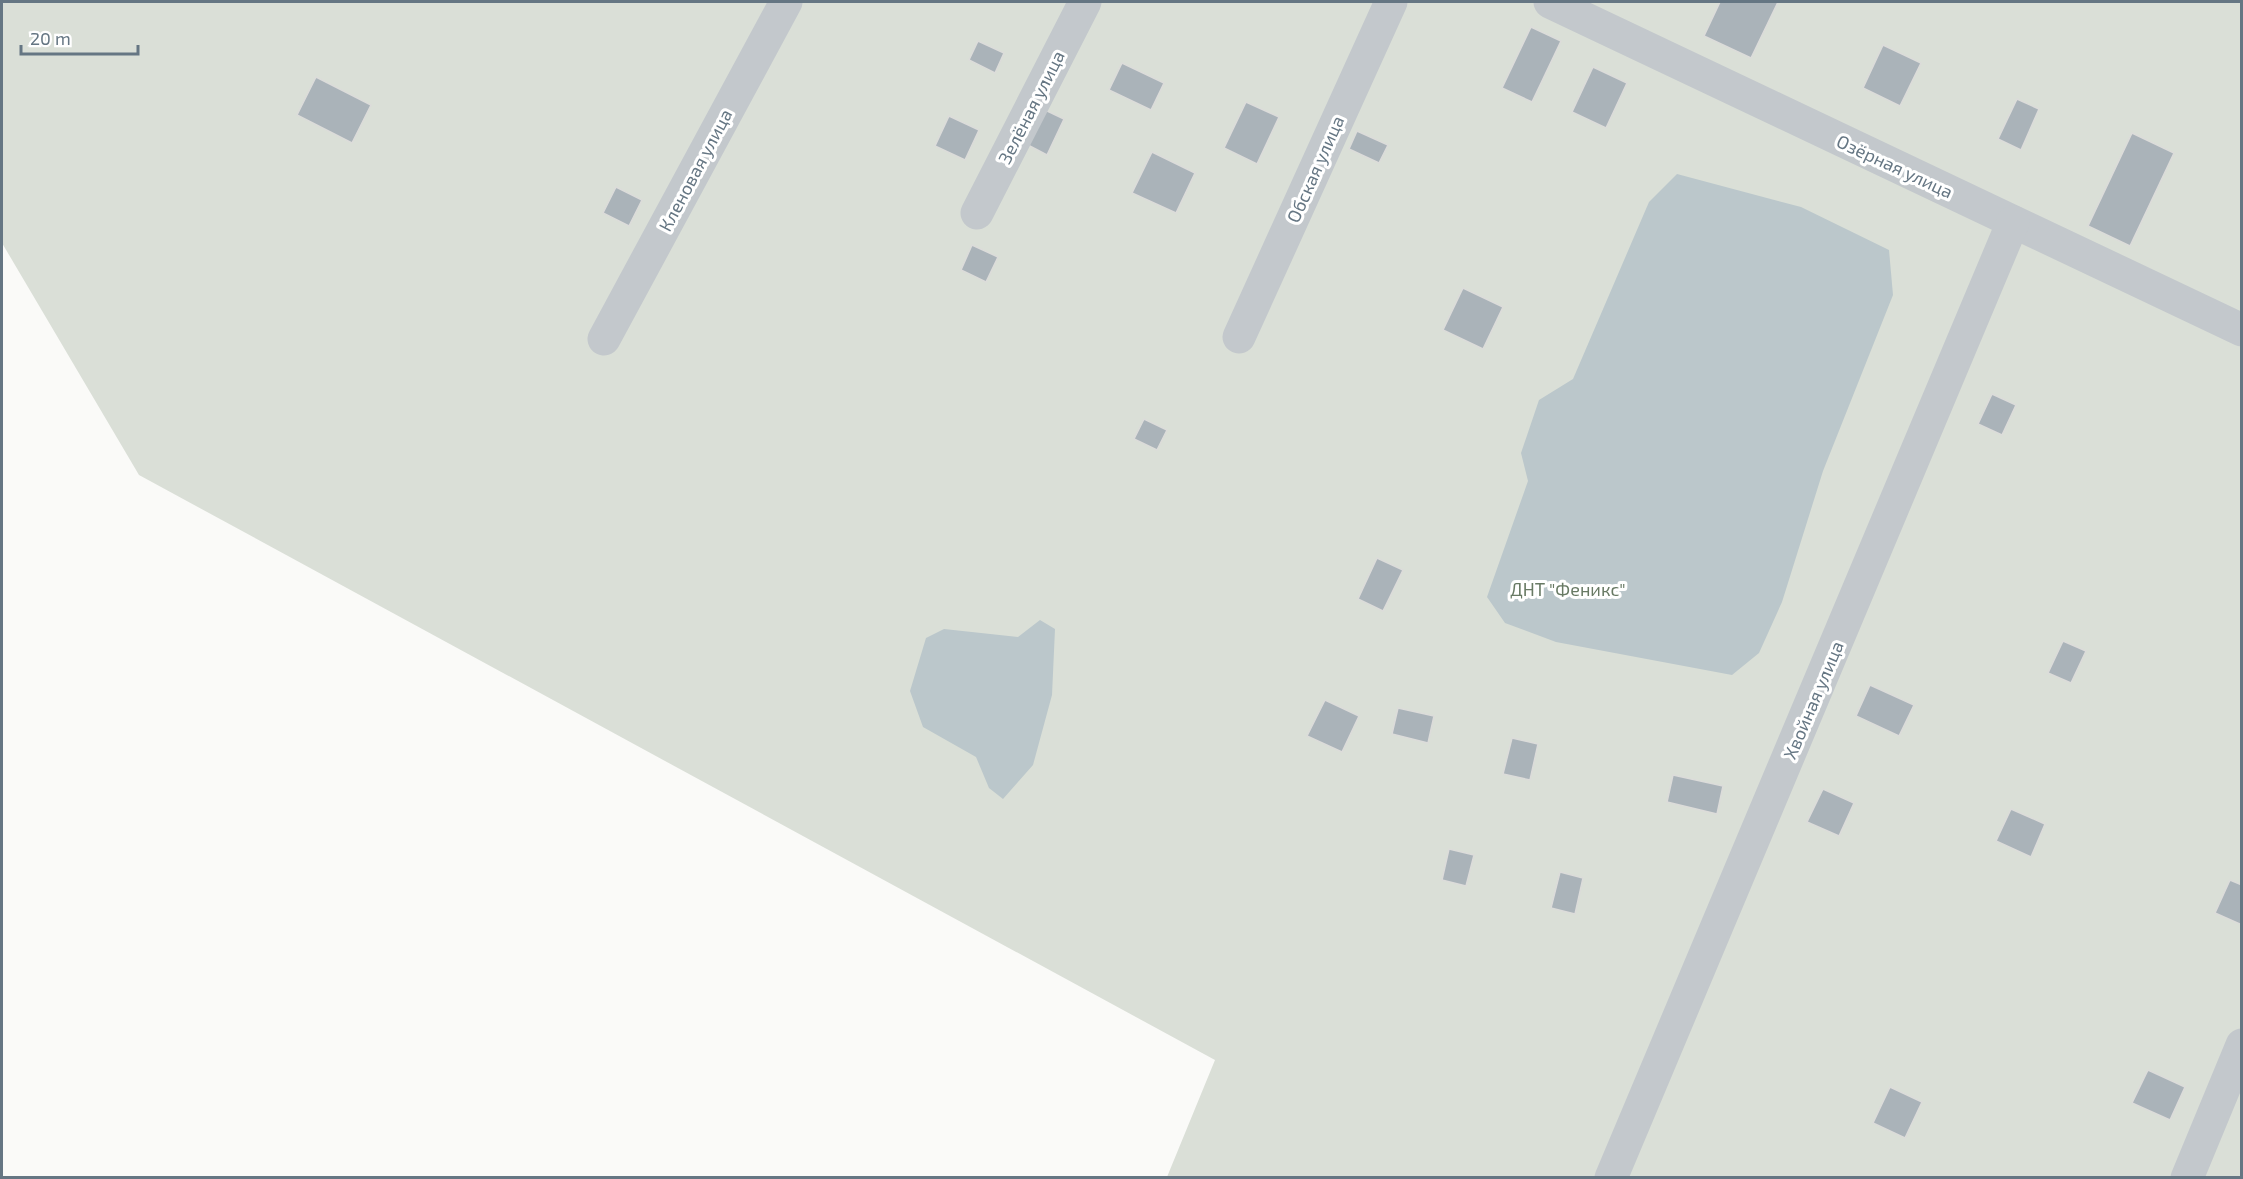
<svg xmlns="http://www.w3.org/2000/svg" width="2243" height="1179" font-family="'Exo 2',sans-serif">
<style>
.green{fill:#dadfd7}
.water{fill:#bbc7cb}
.building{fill:#aab3b9;stroke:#dcdcda;stroke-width:1.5}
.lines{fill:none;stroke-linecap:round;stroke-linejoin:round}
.minor{stroke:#c3c8cc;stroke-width:33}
.labels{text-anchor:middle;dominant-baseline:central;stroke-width:6;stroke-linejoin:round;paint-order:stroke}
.street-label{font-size:18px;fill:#657683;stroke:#fff}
.park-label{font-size:18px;fill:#687a64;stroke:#fff}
</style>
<rect width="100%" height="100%" fill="#fafaf8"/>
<!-- green -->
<path class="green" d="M2,2H2241V1177H1167L1215,1060L139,475L2,243Z"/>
<!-- water -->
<g class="water">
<path d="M1677,174L1801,207L1889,250L1893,295L1823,471L1782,602L1759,653L1732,675L1556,642L1505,623L1487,597L1528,481L1521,453L1539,400L1573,379L1649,202Z"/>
<path d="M1040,620L1055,629L1052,695L1033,765L1003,799L989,788L976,757L923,727L910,691L926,638L944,629L1018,637Z"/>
</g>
<!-- building -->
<g class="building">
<path d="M1720,2H1778L1751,58L1704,36Z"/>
<path d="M1531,27L1561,41L1532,102L1502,88Z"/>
<path d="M978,41L1004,53L995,73L969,60Z"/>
<path d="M1883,45L1921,63L1900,106L1863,88Z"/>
<path d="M1122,63L1164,83L1151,110L1109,90Z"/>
<path d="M1593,67L1627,83L1606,128L1572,112Z"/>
<path d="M316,77L371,105L352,143L297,115Z"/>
<path d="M2017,99L2039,109L2021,150L1998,139Z"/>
<path d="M1246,102L1279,117L1257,164L1224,148Z"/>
<path d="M1043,109L1064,119L1047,155L1026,144Z"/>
<path d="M949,116L979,130L965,160L935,146Z"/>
<path d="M1357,131L1388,145L1379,163L1349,149Z"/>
<path d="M2132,133L2174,153L2130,246L2088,226Z"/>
<path d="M1152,152L1195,173L1176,213L1132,193Z"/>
<path d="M616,187L642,200L629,226L603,213Z"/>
<path d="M972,245L998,257L986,282L961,270Z"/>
<path d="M1463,288L1503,307L1483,349L1443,330Z"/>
<path d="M1992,394L2016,405L2002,435L1978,424Z"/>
<path d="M1144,419L1167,430L1157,450L1134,439Z"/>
<path d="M1377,558L1403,570L1383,611L1358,599Z"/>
<path d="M2063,641L2086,651L2071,683L2048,673Z"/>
<path d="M1870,685L1914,705L1899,736L1856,716Z"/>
<path d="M1325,700L1359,716L1342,752L1307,736Z"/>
<path d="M1398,708L1434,716L1428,743L1392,734Z"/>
<path d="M1512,738L1538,744L1530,780L1503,774Z"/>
<path d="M1673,775L1723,786L1717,814L1667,802Z"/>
<path d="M1823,789L1854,803L1839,836L1807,822Z"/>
<path d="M2011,809L2045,824L2031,857L1996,841Z"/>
<path d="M1449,849L1474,855L1466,886L1442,880Z"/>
<path d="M1560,872L1583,878L1575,914L1551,908Z"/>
<path d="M2230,880L2242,885V925L2215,913Z"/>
<path d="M2148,1070L2185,1087L2170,1120L2132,1103Z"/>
<path d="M1890,1087L1922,1102L1905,1138L1873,1123Z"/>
</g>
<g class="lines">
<!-- minor -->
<g class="minor">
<path d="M1550,2L2242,330"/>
<path d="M977,213L1085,2"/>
<path d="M1239,337L1391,2"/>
<path d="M604,339L786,2"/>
<path d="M1611,1178L2013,222"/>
<path d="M2187,1178L2242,1045"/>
</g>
</g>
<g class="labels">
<!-- street labels -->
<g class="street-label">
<text transform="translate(1031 107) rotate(-63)">Зелёная улица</text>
<text transform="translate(1895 166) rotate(25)">Озёрная улица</text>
<text transform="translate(1315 169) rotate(-66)">Обская улица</text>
<text transform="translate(695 170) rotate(-62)">Кленовая улица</text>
<text transform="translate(1813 700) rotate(-67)">Хвойная улица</text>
</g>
<!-- park labels -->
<g class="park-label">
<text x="1568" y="589">ДНТ "Феникс"</text>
</g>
</g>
<!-- border -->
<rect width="2243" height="1179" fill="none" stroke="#657683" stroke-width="6"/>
<!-- scale -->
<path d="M21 45v9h117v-9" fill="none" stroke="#657683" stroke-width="3"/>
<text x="30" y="45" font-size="18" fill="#657683" stroke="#ffffff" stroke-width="4.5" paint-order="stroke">20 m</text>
</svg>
